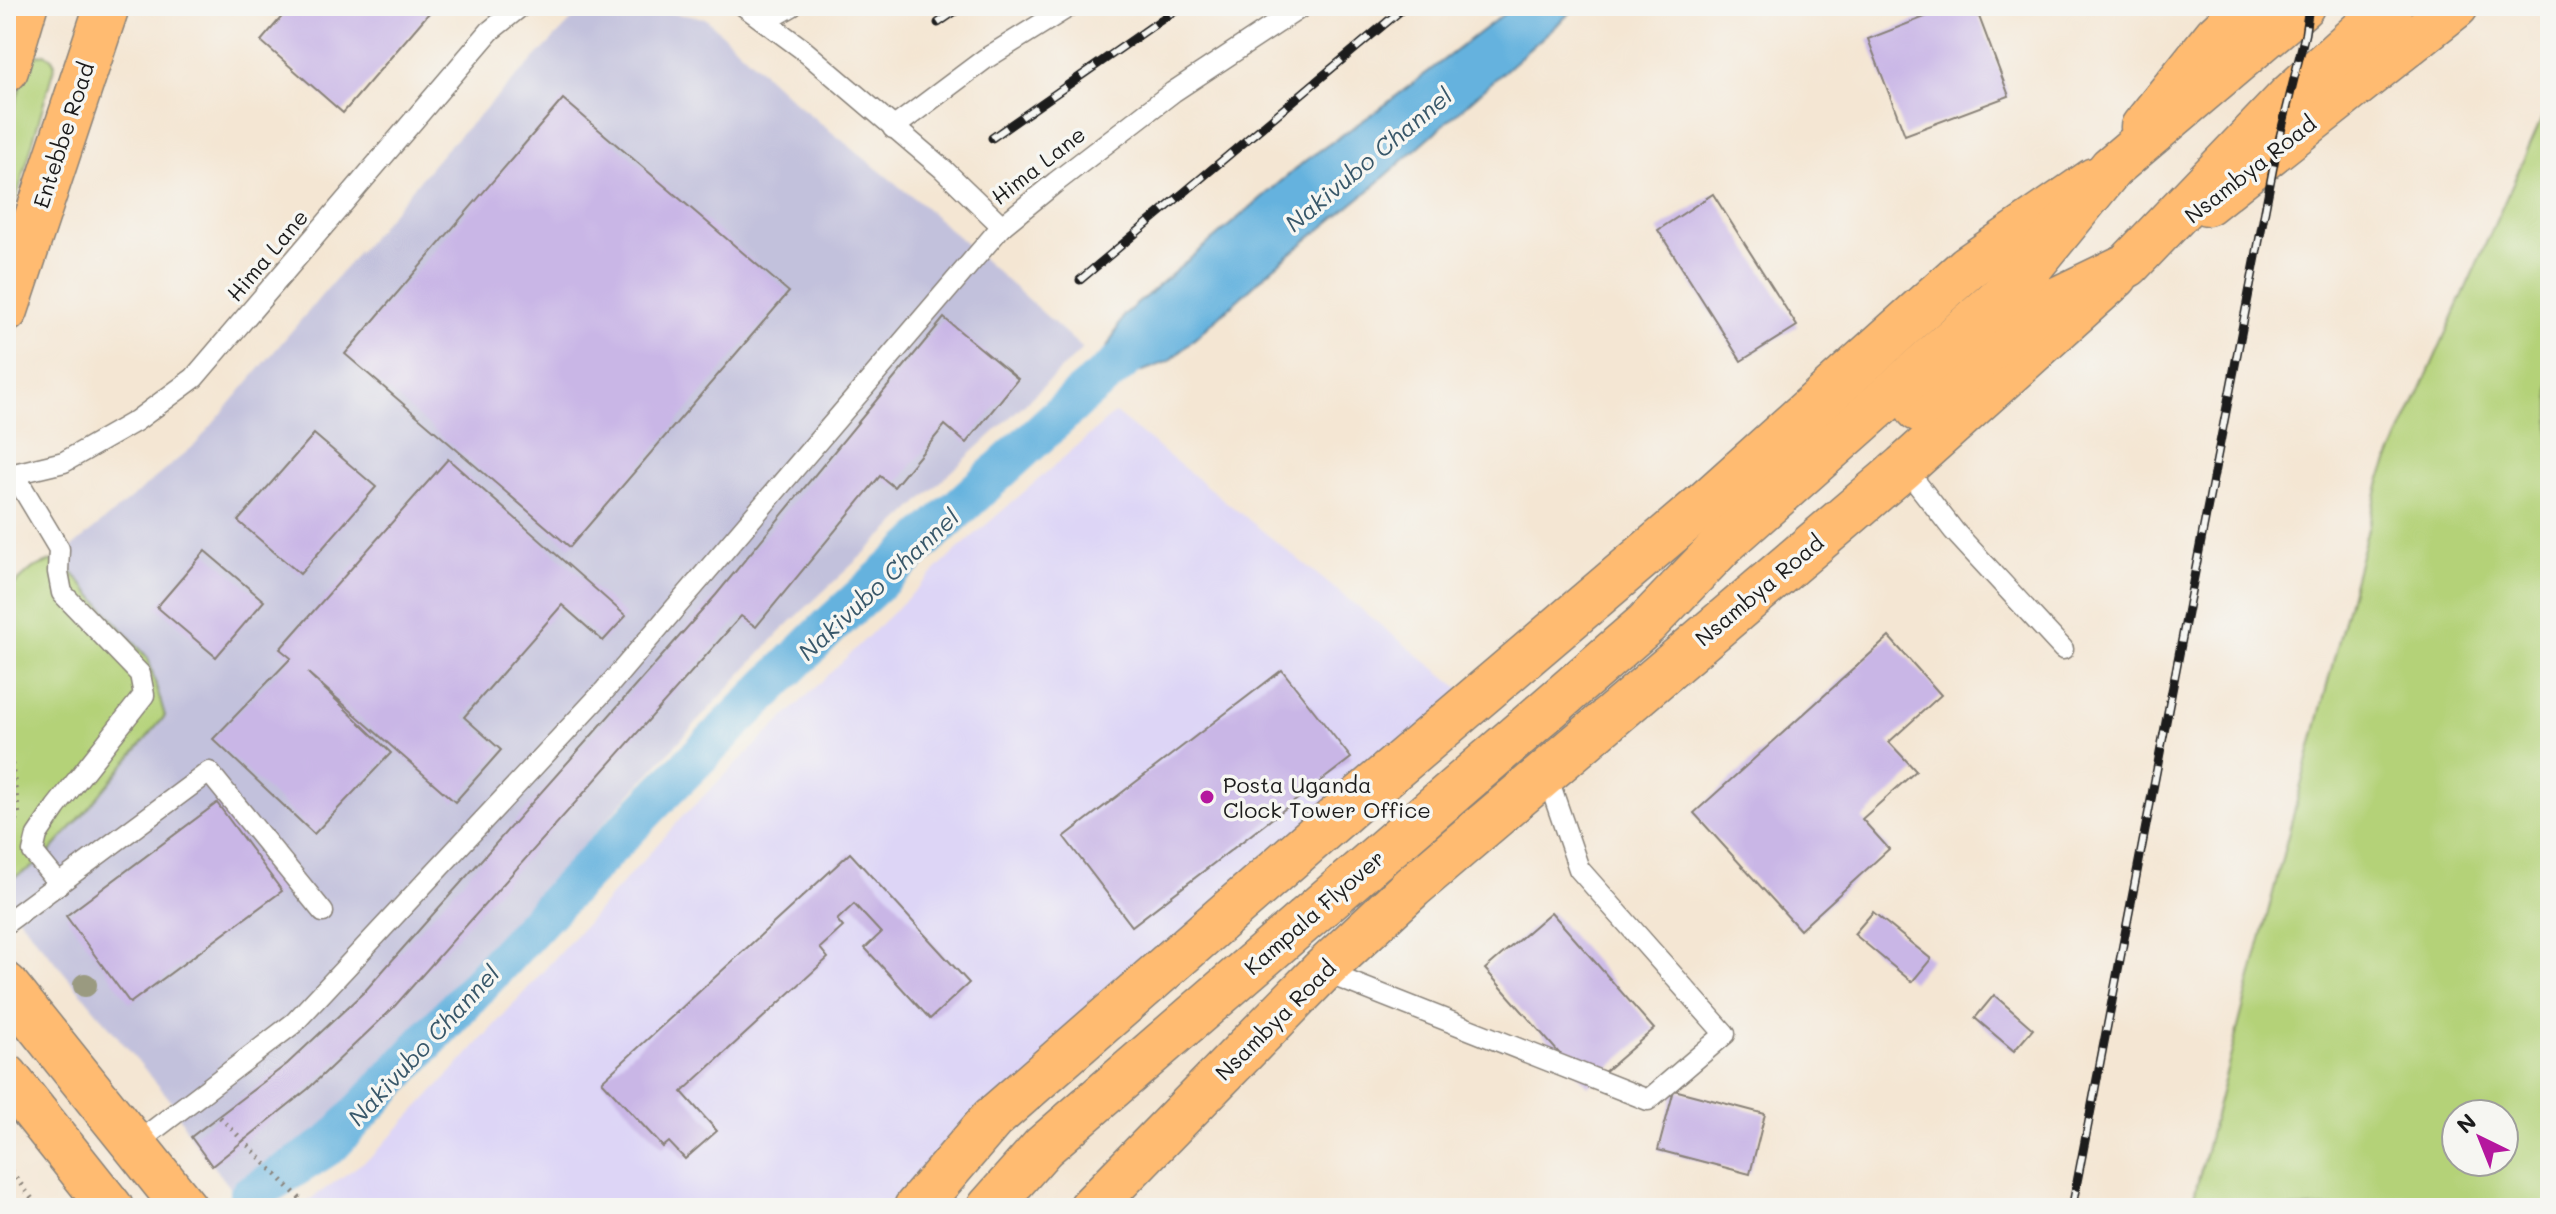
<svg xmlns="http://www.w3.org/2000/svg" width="2556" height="1214" font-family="Mali,sans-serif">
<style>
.built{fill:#ddd5f6}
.industrial{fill:#c2c1dc}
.green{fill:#b4d278;stroke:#68774a;stroke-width:2;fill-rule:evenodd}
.water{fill:#65b2de;stroke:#40677d;stroke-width:2}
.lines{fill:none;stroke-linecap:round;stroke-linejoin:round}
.canal{stroke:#65b2de;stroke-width:40}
.building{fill:#c9b6e6}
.service-casing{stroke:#888178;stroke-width:23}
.primary-casing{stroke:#888178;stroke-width:47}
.trunk-casing{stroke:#888178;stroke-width:47}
.path{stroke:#888178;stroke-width:5;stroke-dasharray:2 6;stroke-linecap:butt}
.service{stroke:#fff;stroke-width:20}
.primary{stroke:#ffbb71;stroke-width:44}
.trunk{stroke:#ffbb71;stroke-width:44}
.rail-casing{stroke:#1c1c1c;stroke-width:9}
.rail{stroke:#f6f6f2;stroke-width:6;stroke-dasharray:18;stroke-linecap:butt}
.path-bridge{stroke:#888178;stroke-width:5;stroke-dasharray:2 6;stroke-linecap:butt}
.tree{fill:#9a9a80}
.poi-dot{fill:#b5179e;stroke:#f6f6f2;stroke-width:3}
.labels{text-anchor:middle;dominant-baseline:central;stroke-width:7;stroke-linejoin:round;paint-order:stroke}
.street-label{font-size:22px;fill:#1c1c1c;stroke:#f6f6f2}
.poi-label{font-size:22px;fill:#1c1c1c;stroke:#f6f6f2;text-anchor:start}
.water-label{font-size:24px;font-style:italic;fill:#39586a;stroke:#f6f6f2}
</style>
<rect width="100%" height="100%" fill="#f6f6f2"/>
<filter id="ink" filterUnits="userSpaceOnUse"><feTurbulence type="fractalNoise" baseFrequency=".0125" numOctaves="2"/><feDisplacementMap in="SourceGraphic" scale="16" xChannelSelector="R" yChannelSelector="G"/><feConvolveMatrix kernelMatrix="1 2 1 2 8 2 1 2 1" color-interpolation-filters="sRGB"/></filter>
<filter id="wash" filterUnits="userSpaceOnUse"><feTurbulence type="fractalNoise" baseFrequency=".006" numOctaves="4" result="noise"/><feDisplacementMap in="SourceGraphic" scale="32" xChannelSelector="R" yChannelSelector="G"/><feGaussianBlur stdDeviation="1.8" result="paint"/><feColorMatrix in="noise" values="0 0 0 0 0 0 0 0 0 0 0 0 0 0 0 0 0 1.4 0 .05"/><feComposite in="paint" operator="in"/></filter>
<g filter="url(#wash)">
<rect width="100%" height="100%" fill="#f4e6d3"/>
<!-- built -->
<path class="built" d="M1115,413L1478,703L919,1208H298L372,1156L462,1061L683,816L957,550Z"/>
<!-- industrial -->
<path class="industrial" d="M586,6H619L705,18L798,105L926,208L1083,349L780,632L322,1128L235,1194L191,1137L168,1097L6,903V878L16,876L41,862L86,811L165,716L148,658L59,558L195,445L445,150Z"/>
<!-- green -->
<g class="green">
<path d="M44,54L51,57L55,64L6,236V136L27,64L34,56Z"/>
<path d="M2550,100V1208H2191L2381,478ZM2456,1114H2504V1162H2456Z"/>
<path d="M59,558L148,658L165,716L86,811L41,862L16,876L6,878V592L33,568Z"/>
</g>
<!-- water -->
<path class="water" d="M1514,6H1578L1373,187L1274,267L1170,361L1084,393L1124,315L1306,160L1378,110Z"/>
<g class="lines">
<!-- canal -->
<path class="canal" d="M249,1196L331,1144L560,898L656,799L831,625L1084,393L1126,358"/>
</g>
<g id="blocks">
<!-- building -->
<g class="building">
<path d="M291,6H435L343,113L261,41Z"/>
<path d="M1953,6H1975L2009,96L1905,135L1868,39Z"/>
<path d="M563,99L789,292L570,547L345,354Z"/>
<path d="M1713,194L1797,326L1741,361L1658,230Z"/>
<path d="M944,318L1018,379L966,443L945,425L894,487L880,476L756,627L741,616L393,1008L308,1089L212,1166L191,1137L287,1064L365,991L716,595Z"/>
<path d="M314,434L376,487L300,574L238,521Z"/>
<path d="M448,459L626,616L603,641L562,605L464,717L501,750L455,802L308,673L391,753L314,834L213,739L291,658L280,649Z"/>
<path d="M205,551L264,601L216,657L157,607Z"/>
<path d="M1889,637L1941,695L1889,742L1916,771L1862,819L1889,849L1800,930L1694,813Z"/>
<path d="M1282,670L1351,758L1132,926L1064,837Z"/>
<path d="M217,803L282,891L130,1003L66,916Z"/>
<path d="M850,853L969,983L930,1019L865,948L881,933L854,904L837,920L843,927L820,948L828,958L682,1092L717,1131L685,1159L669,1142L663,1147L602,1081Z"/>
<path d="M1551,912L1654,1029L1588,1086L1485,969Z"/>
<path d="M1873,912L1931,959L1912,982L1854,934Z"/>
<path d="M1994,995L2033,1029L2014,1051L1975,1018Z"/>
<path d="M1674,1090L1765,1114L1750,1174L1658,1150Z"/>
</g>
</g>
</g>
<g filter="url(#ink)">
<use href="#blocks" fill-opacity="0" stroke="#888178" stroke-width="2"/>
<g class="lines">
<defs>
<g id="service">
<path d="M744,6L801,48L943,169L1002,226L1056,182L1173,92L1303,6"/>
<path d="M766,21L792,6"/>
<path d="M893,128L985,59L1070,6"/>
<path d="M1904,467L1954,531L2063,649"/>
<path d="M6,473L14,474L64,462L136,421L194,378L490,31L521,6"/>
<path d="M14,474L59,549L58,572L62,593L140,674L144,695L56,807L37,835L33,852L59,884"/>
<path d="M6,923L209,772L323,912"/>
<path d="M1322,971L1648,1100L1725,1034L1579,869L1546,773"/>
<path d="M134,1145L294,1023L605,690L1002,226"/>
</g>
<g id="primary">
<path d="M6,70L25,6"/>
<path d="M2143,127L2216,36L2248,6"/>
<path d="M2207,203L2456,6"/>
<path d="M6,310L107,6"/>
<path d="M6,985L185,1208"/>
<path d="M6,1076L111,1208"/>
<path d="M916,1208L992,1119L1350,806L1702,506L1968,267L2094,180"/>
<path d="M1091,1208L1322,971L1412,887L1904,467L2116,276"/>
</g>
<g id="trunk">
<path d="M1918,409L2041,307L2128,265L2290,96L2390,6"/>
<path d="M989,1208L1043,1147L1646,624L1723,544L2018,282L2111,168L2302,6"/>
</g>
</defs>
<!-- service casing -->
<use href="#service" class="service-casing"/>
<!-- primary casing -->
<use href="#primary" class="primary-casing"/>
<!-- trunk casing -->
<use href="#trunk" class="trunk-casing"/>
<!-- path -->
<g class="path">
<path d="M6,802L16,813"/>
<path d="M220,1117L309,1208"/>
<path d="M6,1165L39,1208"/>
</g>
<!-- service -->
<use href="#service" class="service"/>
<!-- primary -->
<use href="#primary" class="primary"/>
<!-- trunk -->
<use href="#trunk" class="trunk"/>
<defs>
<g id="rail">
<path d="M938,23L963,6"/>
<path d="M992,138L1181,6"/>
<path d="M1080,280L1406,6"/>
<path d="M2072,1208L2277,148L2305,34L2309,6"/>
</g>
</defs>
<!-- rail casing -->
<use href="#rail" class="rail-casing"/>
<!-- rail -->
<use href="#rail" class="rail"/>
<!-- path-bridge -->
<path class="path-bridge" d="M6,724L19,815L6,832"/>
</g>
<!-- trees -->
<circle class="tree" cx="85" cy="985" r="12"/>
</g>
<!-- markers -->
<circle class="poi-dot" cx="1207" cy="797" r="8"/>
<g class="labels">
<!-- street labels -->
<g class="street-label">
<text transform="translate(63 135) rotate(-72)">Entebbe Road</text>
<text transform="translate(1038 165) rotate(-38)">Hima Lane</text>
<text transform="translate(2250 169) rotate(-38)">Nsambya Road</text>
<text transform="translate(267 255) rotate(-50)">Hima Lane</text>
<text transform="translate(1759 590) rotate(-40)">Nsambya Road</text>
<text transform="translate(1314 912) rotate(-41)">Kampala Flyover</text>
<text transform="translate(1275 1020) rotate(-45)">Nsambya Road</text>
</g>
<!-- poi labels -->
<g class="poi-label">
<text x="1223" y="784">Posta Uganda<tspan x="1223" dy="25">Clock Tower Office</tspan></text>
</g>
<!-- water labels -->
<g class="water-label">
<text transform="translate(1368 159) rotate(-40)">Nakivubo Channel</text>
<text transform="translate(878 584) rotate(-43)">Nakivubo Channel</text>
<text transform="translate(423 1045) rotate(-47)">Nakivubo Channel</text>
</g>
</g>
<!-- margin -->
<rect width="2556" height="1214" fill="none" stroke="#f6f6f2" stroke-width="32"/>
<!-- north arrow -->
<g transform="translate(2480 1138) rotate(317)"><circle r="38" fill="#f6f6f2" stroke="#9f9f9c" stroke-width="2"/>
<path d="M0-6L14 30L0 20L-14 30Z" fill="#b5179e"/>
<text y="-12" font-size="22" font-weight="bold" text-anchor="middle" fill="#1c1c1c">N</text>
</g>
</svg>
